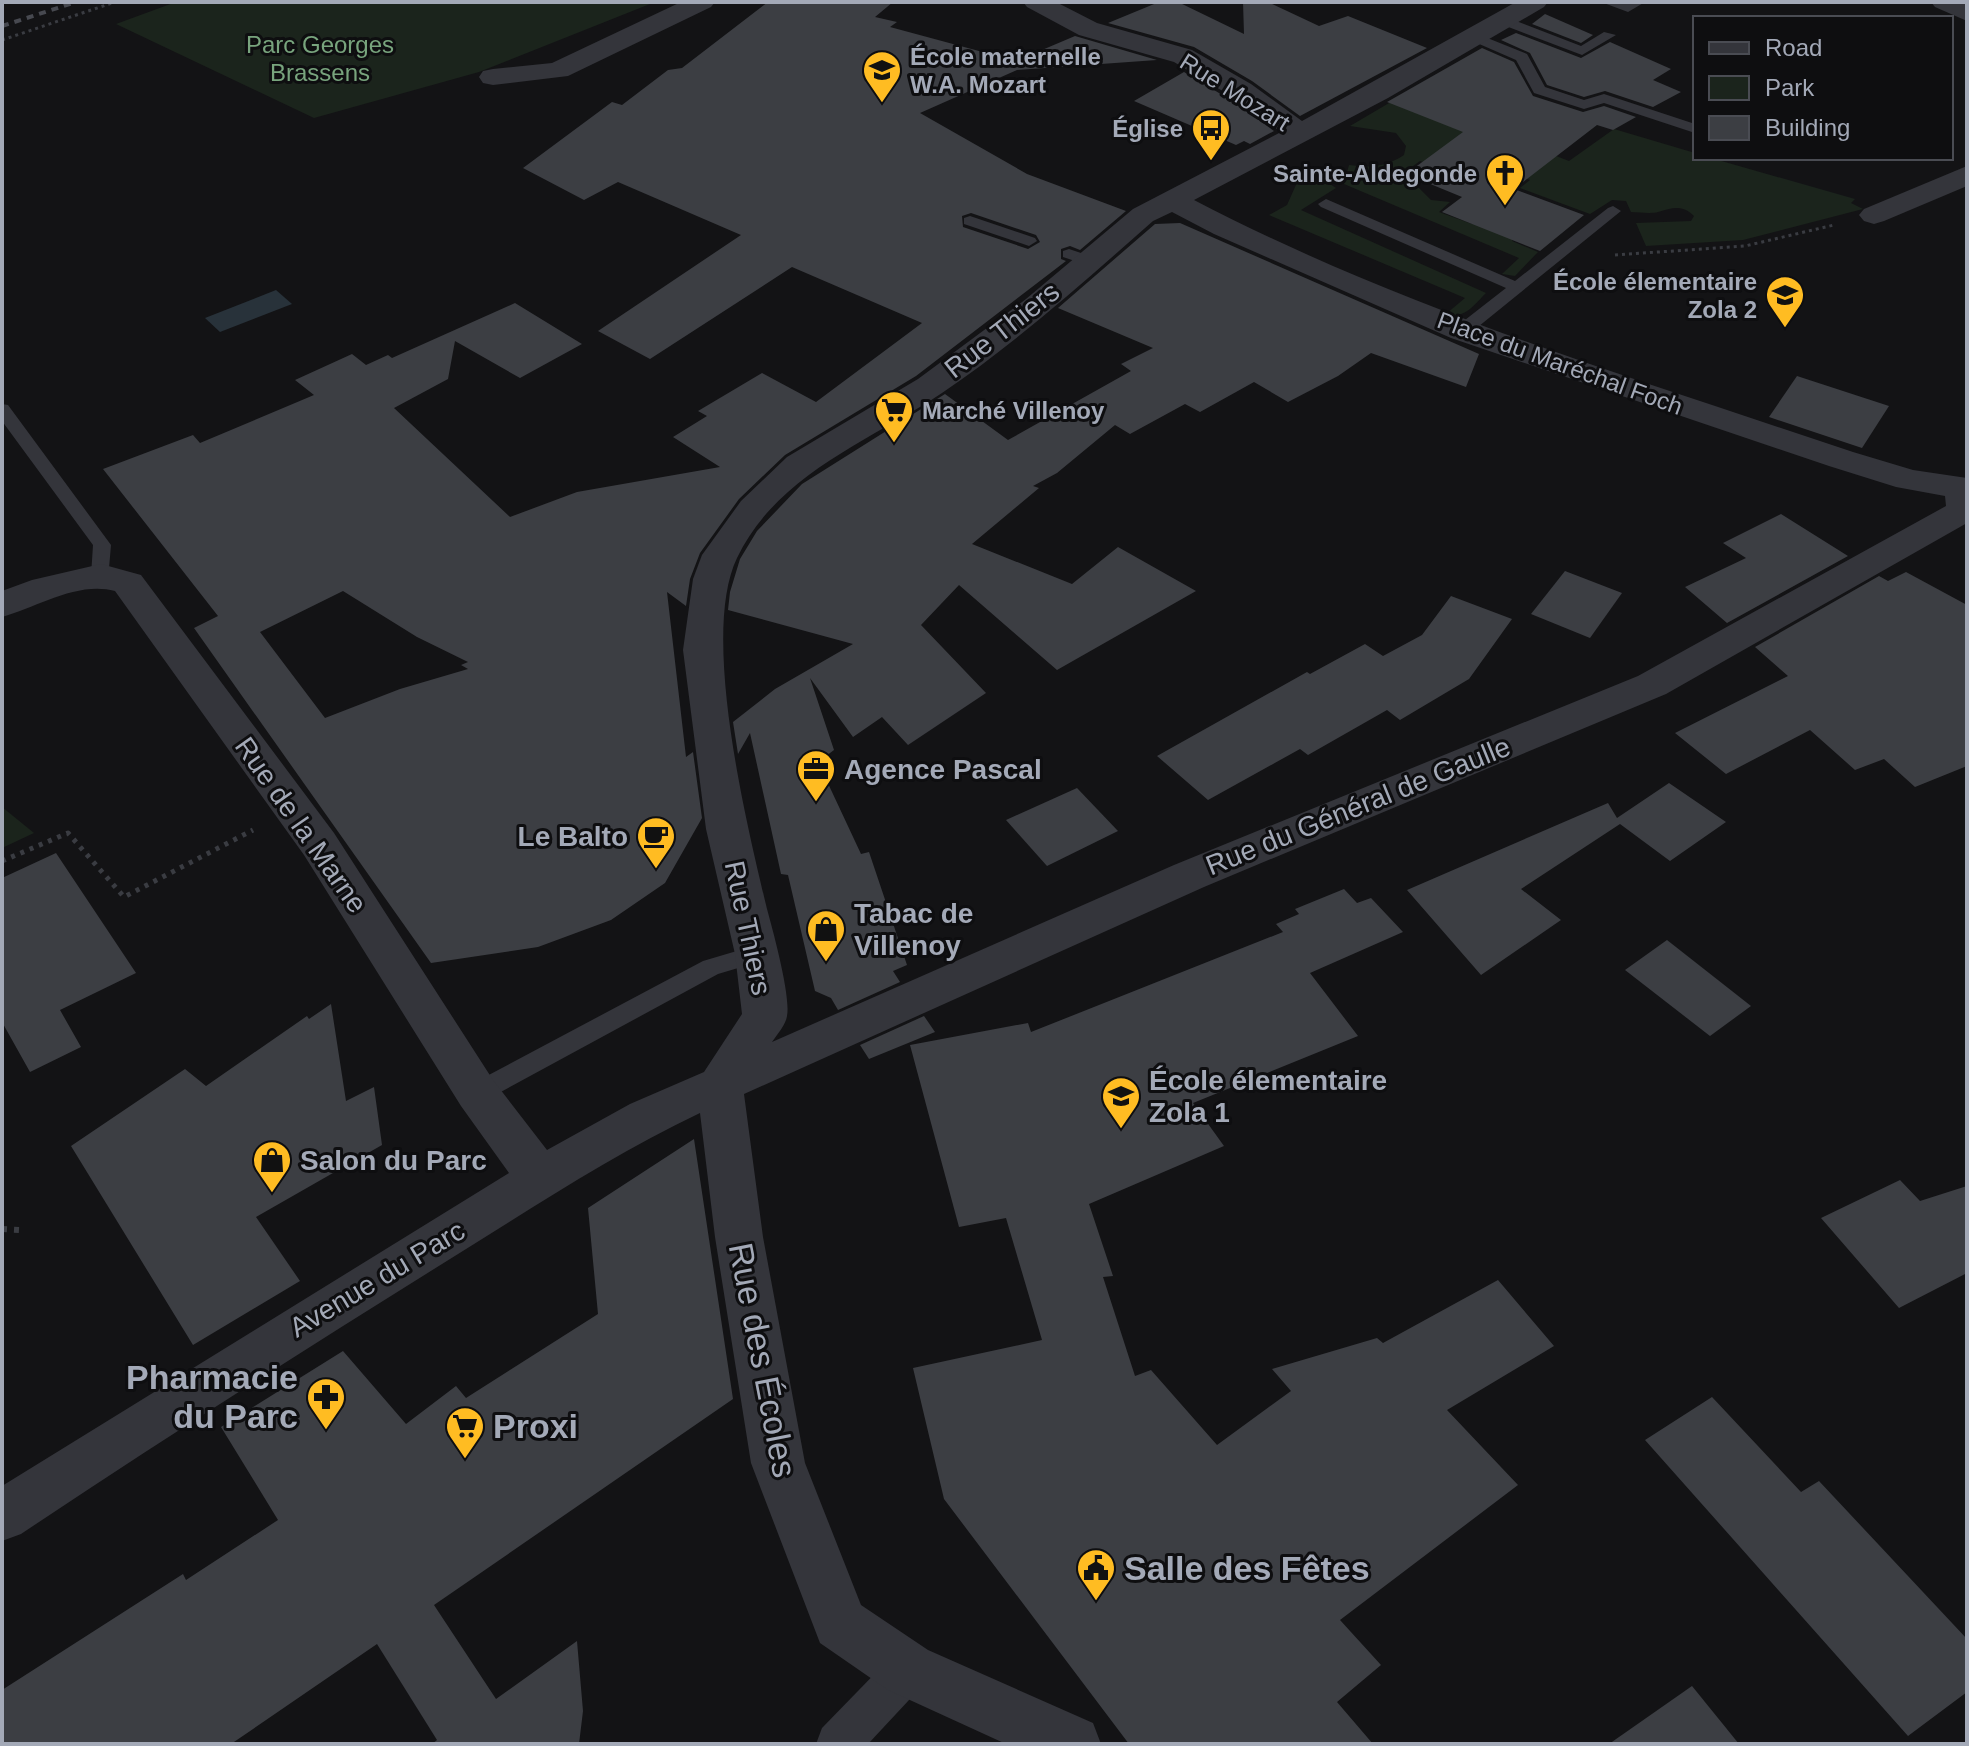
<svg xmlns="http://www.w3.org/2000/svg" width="1969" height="1746" font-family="Helvetica,sans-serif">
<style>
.green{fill:#1b241c}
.water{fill:#28323a}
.building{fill:#3c3e43;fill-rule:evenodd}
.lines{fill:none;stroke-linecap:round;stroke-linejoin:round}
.path-far2{stroke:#3a3c42;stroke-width:3;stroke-dasharray:3 4;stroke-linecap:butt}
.path-far1{stroke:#3a3c42;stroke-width:5;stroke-dasharray:4 6;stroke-linecap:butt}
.path{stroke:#3a3c42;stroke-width:6;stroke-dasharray:5 7;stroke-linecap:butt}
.service{fill:#34353b;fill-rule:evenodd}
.pedestrian{fill:#34353b;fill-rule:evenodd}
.minor{fill:#34353b;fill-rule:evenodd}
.rail{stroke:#474950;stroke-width:4;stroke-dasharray:7 6;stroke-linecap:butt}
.labels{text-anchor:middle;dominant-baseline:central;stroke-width:6;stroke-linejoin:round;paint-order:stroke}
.far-park-label{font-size:24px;fill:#78a47d;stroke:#0e0e10}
.far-poi-label{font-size:24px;font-weight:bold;fill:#a3a9b7;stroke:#0e0e10;text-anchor:end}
.far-street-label{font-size:24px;fill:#a3a9b7;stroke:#0e0e10}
.street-label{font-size:28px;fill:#a3a9b7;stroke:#0e0e10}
.poi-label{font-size:28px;font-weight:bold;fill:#a3a9b7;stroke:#0e0e10;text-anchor:start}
.near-street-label{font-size:34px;fill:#a3a9b7;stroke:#0e0e10}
.near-poi-label{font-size:34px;font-weight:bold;fill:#a3a9b7;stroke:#0e0e10;text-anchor:start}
</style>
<rect width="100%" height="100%" fill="#131315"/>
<!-- green -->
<g class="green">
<path d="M176,2H655L479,72L314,118L116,24Z"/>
<path d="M1401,96L1569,161L1614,129L1695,153V158H1711L1855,199L1851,203L1863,209L1743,240L1646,246L1636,223L1691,221L1694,216C1682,204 1672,208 1658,212C1651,214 1639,212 1631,212L1626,201L1612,200L1590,214L1520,188L1530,180L1496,168L1451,172L1420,161L1402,174L1418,181L1416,185L1431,200L1450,202L1439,212L1472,224L1477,221L1515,236L1512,241L1538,252L1515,276L1502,274L1519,258L1344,184L1349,165C1370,168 1386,167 1404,155L1406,146L1396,133L1350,126Z"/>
<path d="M1304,167L1336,188L1301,210L1486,293C1473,306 1465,319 1446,314L1465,298L1269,215L1287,205Z"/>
<path d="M2,807L34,833L2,848Z"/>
</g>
<!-- water -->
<path class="water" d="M276,290L292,304L220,332L205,318Z"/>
<!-- building -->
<g class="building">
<path d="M768,2H893L875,17L897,22L890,27L1016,61L1075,36L1157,60L1017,70L920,113L1027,174L1126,211L1080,250L1070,246L1061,249V259L1066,261L916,376L785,455L739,499L700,553L690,579L686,606L667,592L686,757L693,752L702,818L665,883L611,920L538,947L431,963L194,628L218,616L103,469L193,435L200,443L314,395L295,380L352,354L366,365L388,355L392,358L515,303L582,344L520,378L455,341L448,379L394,408L510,517L577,492L720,467L673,437L707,416L698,411L762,373L816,402L922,323L792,267L650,359L598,331L741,235L618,182L584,200L523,168L612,102L622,105L668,70L682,68ZM971,213L1036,235L1040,242L1028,249L963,227L962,216ZM343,591L417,637L468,662L461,665L468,669L400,689L325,718L260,632Z"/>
<path d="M1159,2H1178L1244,34L1243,2H1268L1319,26L1348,16L1427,48L1300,116L1252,81L1194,47L1108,23Z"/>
<path d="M1545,14L1593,35L1581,43L1532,24Z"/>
<path d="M1516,33L1581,58L1610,42L1671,69L1653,80L1681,92L1653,107L1605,91L1584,97L1547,85L1530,53L1501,40Z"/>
<path d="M1482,48L1514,62L1533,96L1583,112L1604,106L1636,117L1613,130L1597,125L1514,189L1584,215L1540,251L1442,212L1462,197L1406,174L1463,132L1387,102Z"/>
<path d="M1184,72L1229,99L1274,131L1250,144L1244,141L1236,145L1134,101Z"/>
<path d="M1180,223L1479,354L1466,387L1371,353L1338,376L1288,402L1254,382L1200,412L1185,404L1130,434L1115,425L1057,473L1033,486L1039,488L972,544L1072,584L1118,547L1196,591L1057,670L959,585L921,625L986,693L908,745L882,717L853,737L810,678L834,750L818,762L861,854L869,852L907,965L893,971L900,982L838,1010L831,998L815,991L788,875L781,874L750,733L738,754L733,722L775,689L853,644L728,610L730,592L740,559L757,531L802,484L945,394L1008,440L1131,371L1121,364L1153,348L1058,308L1155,224Z"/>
<path d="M1797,376L1889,406L1862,448L1769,417Z"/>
<path d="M1781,514L1848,556L1727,623L1685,587L1746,558L1723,543Z"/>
<path d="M1565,571L1622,593L1590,638L1531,614Z"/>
<path d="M1906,572L1967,605V766L1915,787L1884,759L1855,770L1810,730L1726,774L1675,733L1788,676L1755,647L1879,576L1888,581Z"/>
<path d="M1451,596L1512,619L1469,679L1400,720L1387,710L1308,755L1300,749L1208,800L1157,756L1307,672L1310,674L1365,644L1383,656L1422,635Z"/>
<path d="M1669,783L1726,822L1670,861L1620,824L1521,889L1561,920L1481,975L1407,890L1608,803L1617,818Z"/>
<path d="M1077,788L1118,831L1047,866L1006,820Z"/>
<path d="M56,853L136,973L60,1010L81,1047L30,1072L2,1022V878Z"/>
<path d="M1344,889L1357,903L1371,898L1403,932L1310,973L1358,1036L1193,1103L1224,1146L1089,1204L1113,1276L1103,1277L1135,1376L1151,1370L1217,1445L1291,1391L1272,1369L1377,1338L1383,1343L1498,1280L1554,1346L1447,1410L1518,1485L1340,1620L1381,1665L1337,1702L1373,1744H1129L944,1499L913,1368L1042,1340L1006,1218L959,1227L910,1045L1028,1023L1031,1032L1283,932L1276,924L1299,914L1295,909Z"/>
<path d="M1667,940L1751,1006L1710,1036L1625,970Z"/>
<path d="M331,1004L346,1101L374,1087L382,1145L256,1217L300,1281L193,1345L71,1146L185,1069L206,1086L307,1016L309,1019Z"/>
<path d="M924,1016L935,1032L869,1059L860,1045Z"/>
<path d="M694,1139L733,1399L434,1605L496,1699L577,1641L583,1711L579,1744H432L437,1740L377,1644L231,1744H2V1690L183,1574L186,1580L278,1520L221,1427L343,1351L406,1424L456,1386L466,1398L598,1314L588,1208Z"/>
<path d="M1900,1180L1920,1201L1967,1186V1273L1899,1308L1821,1218Z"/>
<path d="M1712,1397L1801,1492L1819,1481L1967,1639V1692L1908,1736L1645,1440Z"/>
<path d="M1692,1686L1739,1744H1609Z"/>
</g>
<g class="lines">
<!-- path-far2 -->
<g class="path-far2">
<path d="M2,40L115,2"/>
<path d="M1615,255L1745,246L1834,225"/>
</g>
<!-- path-far1 -->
<path class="path-far1" d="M2,861L68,833L124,897L253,830"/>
<!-- path -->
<path class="path" d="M2,1229L20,1230"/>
<!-- service -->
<g class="service">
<path d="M1601,2H1645L1628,12Z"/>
<path d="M1503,16L1581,46L1604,32L1616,35L1582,55L1498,23L1496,20Z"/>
<path d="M1475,33L1527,54L1545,87L1584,100L1604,94L1695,124V133L1604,103L1584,109L1534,93L1516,60L1470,40L1468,37Z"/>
<path d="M1326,199L1515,281L1608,208L1613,206L1621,211L1468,335H1456L1454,331L1456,327L1506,288L1321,207L1318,204Z"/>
<path d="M970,216L1035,238L1037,241L1029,246L964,224V218Z"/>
<path d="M1069,249L1096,258L1098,261L1090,266L1063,257V251Z"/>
<path d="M2,404L8,405L111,545L108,580L101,582L91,576L93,545L2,421Z"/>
<path d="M757,945L765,948L768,954L765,960L718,974L486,1100L477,1103L468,1100L465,1093L468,1086L703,961Z"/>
</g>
<!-- pedestrian -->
<path class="pedestrian" d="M908,1648L923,1655L930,1670L923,1685L868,1744H816L822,1728L893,1655Z"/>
<!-- minor -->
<g class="minor">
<path d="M681,2H715L711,7L568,76L493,85L483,83L479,77L483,71L493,69L552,63Z"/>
<path d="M1023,2H1056L1097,23L1192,50L1251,84L1302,121L1516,2H1548L1544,7L1388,98L1194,200C1403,309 1630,377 1853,452L1913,470L1967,478V523L1666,694L1204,887L744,1094L763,1237L805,1463L861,1605L928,1650L1093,1723L1101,1744H1006L888,1690L820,1643L751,1463L715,1237L700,1113C607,1157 522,1215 434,1269C295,1356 157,1443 21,1534L2,1541V1486L509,1173L461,1106L304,855L115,591C77,581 38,607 2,617V591L32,580L101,564L141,575L334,833L493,1080L547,1150L630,1104L704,1072L742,1014L735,954L706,829L683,650L693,579L702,555L741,501L787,457L918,379L1026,299L1133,209L1281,132L1231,96L1174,62L1079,35L1027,7ZM1172,212L1214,234L1451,338L1829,466L1896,487L1945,496L1946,506L1638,676L1174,865L772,1042C777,1035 786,1024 787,1016C791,996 773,931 767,909C747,825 700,635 737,558C777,474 870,441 942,393C1017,342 1085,281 1153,221Z"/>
<path d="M1931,2L1967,3V21L1935,7Z"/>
<path d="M1967,166V186L1884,221L1874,224L1864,221L1859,215L1864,209Z"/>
</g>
<!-- rail -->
<path class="rail" d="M2,26L76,2"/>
</g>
<!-- icons -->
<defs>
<symbol id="school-pin" viewBox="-11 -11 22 30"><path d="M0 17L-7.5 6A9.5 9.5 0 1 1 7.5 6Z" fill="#ffbc22" stroke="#0e0e10"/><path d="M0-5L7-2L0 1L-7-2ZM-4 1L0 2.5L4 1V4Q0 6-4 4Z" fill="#111"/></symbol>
<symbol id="bus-pin" viewBox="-11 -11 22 30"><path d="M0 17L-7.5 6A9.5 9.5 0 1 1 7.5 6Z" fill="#ffbc22" stroke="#0e0e10"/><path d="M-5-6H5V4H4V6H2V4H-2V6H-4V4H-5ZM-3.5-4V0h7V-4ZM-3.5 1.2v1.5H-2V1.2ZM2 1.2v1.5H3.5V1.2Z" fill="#111"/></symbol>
<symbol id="church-pin" viewBox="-11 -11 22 30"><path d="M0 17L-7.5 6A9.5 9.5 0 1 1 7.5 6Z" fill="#ffbc22" stroke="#0e0e10"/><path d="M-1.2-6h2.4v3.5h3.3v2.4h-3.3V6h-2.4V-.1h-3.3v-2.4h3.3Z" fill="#111"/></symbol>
<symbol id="supermarket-pin" viewBox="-11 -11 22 30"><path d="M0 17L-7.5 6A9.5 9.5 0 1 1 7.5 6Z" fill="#ffbc22" stroke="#0e0e10"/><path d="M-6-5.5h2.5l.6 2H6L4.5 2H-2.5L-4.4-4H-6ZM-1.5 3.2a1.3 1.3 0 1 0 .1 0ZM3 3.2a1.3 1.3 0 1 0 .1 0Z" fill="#111"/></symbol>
<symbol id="office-pin" viewBox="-11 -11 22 30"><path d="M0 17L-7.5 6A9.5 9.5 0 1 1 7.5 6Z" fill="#ffbc22" stroke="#0e0e10"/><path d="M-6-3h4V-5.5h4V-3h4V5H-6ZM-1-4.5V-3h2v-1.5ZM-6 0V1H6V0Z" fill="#111"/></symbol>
<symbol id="cafe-pin" viewBox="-11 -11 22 30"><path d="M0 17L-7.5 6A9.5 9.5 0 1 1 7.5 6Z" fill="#ffbc22" stroke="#0e0e10"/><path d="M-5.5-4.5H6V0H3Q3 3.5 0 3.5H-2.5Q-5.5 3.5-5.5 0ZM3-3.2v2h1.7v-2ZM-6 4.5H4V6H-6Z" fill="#111"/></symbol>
<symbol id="shop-pin" viewBox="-11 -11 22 30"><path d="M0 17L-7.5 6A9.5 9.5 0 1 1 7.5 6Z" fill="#ffbc22" stroke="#0e0e10"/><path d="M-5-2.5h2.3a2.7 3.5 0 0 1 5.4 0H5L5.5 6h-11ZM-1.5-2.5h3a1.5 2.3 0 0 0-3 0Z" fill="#111"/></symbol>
<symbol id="pharmacy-pin" viewBox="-11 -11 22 30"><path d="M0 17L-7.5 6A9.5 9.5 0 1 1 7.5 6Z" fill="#ffbc22" stroke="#0e0e10"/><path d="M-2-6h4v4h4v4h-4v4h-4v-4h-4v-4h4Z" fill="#111"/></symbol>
<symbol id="civic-pin" viewBox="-11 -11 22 30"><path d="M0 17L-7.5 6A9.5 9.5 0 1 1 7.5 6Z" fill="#ffbc22" stroke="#0e0e10"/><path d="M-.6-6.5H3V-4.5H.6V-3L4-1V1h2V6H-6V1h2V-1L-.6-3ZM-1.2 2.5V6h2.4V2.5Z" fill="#111"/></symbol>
</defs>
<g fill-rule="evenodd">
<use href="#school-pin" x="860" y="48" width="44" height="60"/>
<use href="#bus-pin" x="1189" y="106" width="44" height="60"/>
<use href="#church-pin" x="1483" y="151" width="44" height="60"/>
<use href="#school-pin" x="1763" y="273" width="44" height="60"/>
<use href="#supermarket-pin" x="872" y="388" width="44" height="60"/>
<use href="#office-pin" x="794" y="747" width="44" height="60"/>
<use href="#cafe-pin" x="634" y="814" width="44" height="60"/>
<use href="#shop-pin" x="804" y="907" width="44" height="60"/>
<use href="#school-pin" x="1099" y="1074" width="44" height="60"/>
<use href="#shop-pin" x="250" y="1138" width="44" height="60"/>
<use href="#pharmacy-pin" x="304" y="1375" width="44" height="60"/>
<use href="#supermarket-pin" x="443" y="1404" width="44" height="60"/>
<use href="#civic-pin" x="1074" y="1546" width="44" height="60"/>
</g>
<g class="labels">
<!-- far-park labels -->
<g class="far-park-label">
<text x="320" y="44">Parc Georges<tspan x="320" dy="28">Brassens</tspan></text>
</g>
<!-- far-poi labels -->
<g class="far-poi-label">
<text x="910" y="56" text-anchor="start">École maternelle<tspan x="910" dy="28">W.A. Mozart</tspan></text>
<text x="1183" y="128">Église</text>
<text x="1477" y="173">Sainte-Aldegonde</text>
<text x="1757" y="281">École élementaire<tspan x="1757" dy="28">Zola 2</tspan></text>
<text x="922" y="410" text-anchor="start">Marché Villenoy</text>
</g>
<!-- far-street labels -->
<g class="far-street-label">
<text transform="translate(1235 92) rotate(32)">Rue Mozart</text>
<text transform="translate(1560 363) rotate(20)">Place du Maréchal Foch</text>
</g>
<!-- street labels -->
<g class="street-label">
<text transform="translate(1002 330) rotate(-38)">Rue Thiers</text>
<text transform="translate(1358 806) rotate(-22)">Rue du Général de Gaulle</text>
<text transform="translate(301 825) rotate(55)">Rue de la Marne</text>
<text transform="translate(748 928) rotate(78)">Rue Thiers</text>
<text transform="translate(377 1279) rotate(-31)">Avenue du Parc</text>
</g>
<!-- poi labels -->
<g class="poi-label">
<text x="844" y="769">Agence Pascal</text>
<text x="628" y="836" text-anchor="end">Le Balto</text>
<text x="854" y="913">Tabac de<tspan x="854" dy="32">Villenoy</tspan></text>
<text x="1149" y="1080">École élementaire<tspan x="1149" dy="32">Zola 1</tspan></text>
<text x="300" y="1160">Salon du Parc</text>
</g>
<!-- near-street labels -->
<g class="near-street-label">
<text transform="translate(763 1360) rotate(79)">Rue des Écoles</text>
</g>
<!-- near-poi labels -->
<g class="near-poi-label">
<text x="298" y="1377" text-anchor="end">Pharmacie<tspan x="298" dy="39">du Parc</tspan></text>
<text x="493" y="1426">Proxi</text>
<text x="1124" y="1568">Salle des Fêtes</text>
</g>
</g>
<!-- border -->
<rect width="1969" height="1746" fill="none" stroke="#a3a9b7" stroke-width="8"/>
<!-- legend -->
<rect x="1693" y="16" width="260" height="144" fill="#0e0e10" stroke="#4a4c53" stroke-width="2"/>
<rect x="1709" y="42" width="40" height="12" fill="#34353b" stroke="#4a4c53" stroke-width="2"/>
<text x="1765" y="56" font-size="24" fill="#a3a9b7">Road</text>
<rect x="1709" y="76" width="40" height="24" fill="#1b241c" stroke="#4a4c53" stroke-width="2"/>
<text x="1765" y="96" font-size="24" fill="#a3a9b7">Park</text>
<rect x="1709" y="116" width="40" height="24" fill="#3c3e43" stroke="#4a4c53" stroke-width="2"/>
<text x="1765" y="136" font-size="24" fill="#a3a9b7">Building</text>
</svg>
